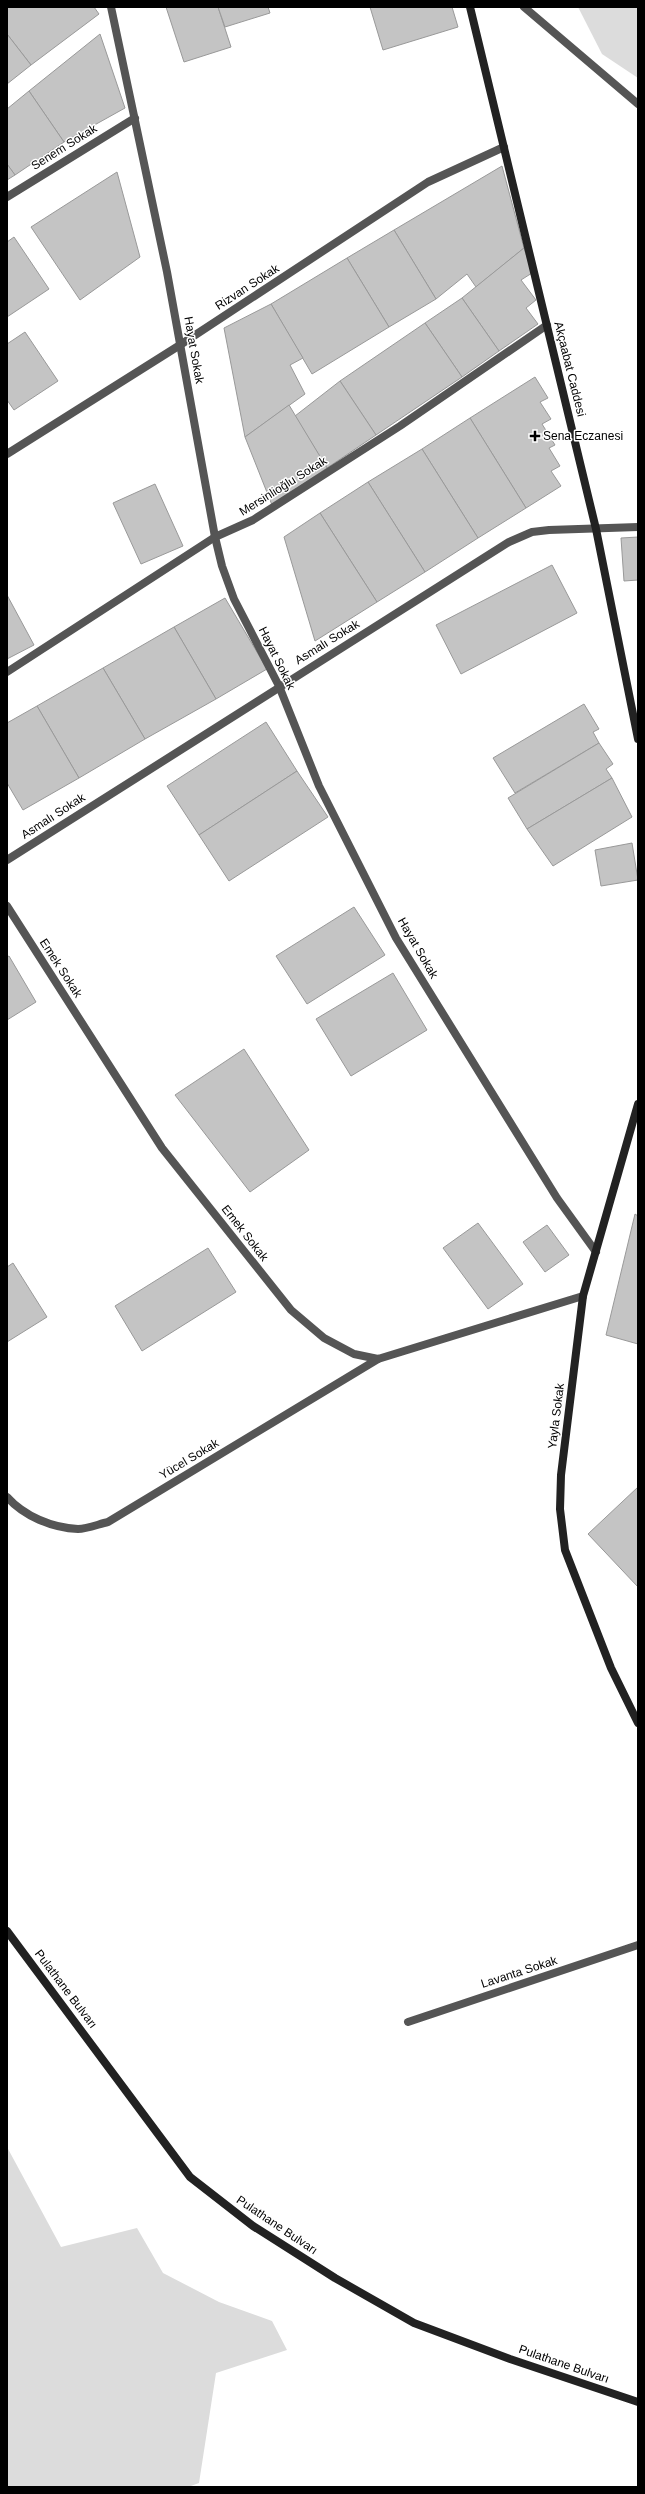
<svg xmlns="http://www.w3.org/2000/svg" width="645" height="2494" font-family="Arial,sans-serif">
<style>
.green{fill:#dcdcdc}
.building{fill:#c4c4c4;stroke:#999}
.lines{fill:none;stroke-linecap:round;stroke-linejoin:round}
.street{stroke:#555;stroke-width:8}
.secondary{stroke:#222;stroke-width:8}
.poi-dot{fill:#000;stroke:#fff;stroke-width:1.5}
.labels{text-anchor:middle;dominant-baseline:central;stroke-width:3;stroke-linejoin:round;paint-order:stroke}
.street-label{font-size:12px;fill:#000;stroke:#fff}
.poi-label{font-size:12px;fill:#000;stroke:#fff;text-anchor:start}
</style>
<rect width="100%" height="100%" fill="#fff"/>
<!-- green -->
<g class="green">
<path d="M578,7H638V78L602,54Z"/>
<path d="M7,2147L61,2247L137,2228L163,2273L219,2302L272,2321L287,2350L216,2373L199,2483L188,2487H7Z"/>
</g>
<!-- building -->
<g class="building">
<path d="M7,7H94L99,14L31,65L7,34Z"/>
<path d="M166,7H218L231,47L184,62Z"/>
<path d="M218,7H268L270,13L225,27Z"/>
<path d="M370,7H452L458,27L383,50Z"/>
<path d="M7,34L31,65L7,84Z"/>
<path d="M100,34L125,108L64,142L29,91Z"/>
<path d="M29,91L64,142L15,175L7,164V109Z"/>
<path d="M7,164L15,175L7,180Z"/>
<path d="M502,166L524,248L476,287L467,274L436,299L394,230Z"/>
<path d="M117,172L140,257L80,300L31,227Z"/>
<path d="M394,230L436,299L389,327L347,258Z"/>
<path d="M14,237L49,289L7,317V242Z"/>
<path d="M524,248L532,273L521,280L536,300L526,308L538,324L499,351L462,298Z"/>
<path d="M347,258L389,327L312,374L271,304Z"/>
<path d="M462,298L499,351L462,377L425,323Z"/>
<path d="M271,304L303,358L290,365L305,394L245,437L224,328Z"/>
<path d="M425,323L462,377L376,435L340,381Z"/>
<path d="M25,332L58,381L14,410L7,400V344Z"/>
<path d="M535,377L548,398L540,402L551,419L542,424L555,445L549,448L560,466L551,471L561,486L526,508L470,418Z"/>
<path d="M340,381L376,435L327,468L295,416Z"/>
<path d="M289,405L327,468L272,505L245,437Z"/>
<path d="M470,418L526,508L478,538L422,449Z"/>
<path d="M422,449L478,538L425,572L368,482Z"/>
<path d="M368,482L425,572L377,602L320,513Z"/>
<path d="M155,484L183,546L141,564L113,503Z"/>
<path d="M320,513L377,602L315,641L284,537Z"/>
<path d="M638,537V580L624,581L621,538Z"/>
<path d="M552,565L577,613L461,674L436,625Z"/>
<path d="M7,595L34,645L7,659Z"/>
<path d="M225,598L267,669L216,699L174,627Z"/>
<path d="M174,627L216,699L145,739L103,668Z"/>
<path d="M103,668L145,739L79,778L37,706Z"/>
<path d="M584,704L599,729L593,732L599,743L515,793L493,758Z"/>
<path d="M37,706L79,778L23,810L7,783V723Z"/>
<path d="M266,722L297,771L199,835L167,786Z"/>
<path d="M599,743L613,764L606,769L612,778L527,829L508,798Z"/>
<path d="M297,771L328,817L229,881L199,835Z"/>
<path d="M612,778L632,817L553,866L527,829Z"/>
<path d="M632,843L638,880L601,886L595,850Z"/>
<path d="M354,907L385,955L307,1004L276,956Z"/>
<path d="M9,956L36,1002L7,1020V957Z"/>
<path d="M393,973L427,1030L351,1076L316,1019Z"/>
<path d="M244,1049L309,1150L250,1192L175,1095Z"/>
<path d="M635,1214L638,1216V1344L606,1335Z"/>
<path d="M478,1223L523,1284L488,1309L443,1248Z"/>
<path d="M547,1225L569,1255L545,1272L523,1242Z"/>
<path d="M208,1248L236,1292L142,1351L115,1306Z"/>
<path d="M13,1263L47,1317L7,1342V1267Z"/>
<path d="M638,1487V1587L588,1534Z"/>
</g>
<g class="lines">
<!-- street -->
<g class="street">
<path d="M111,7L167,272L215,537L222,566L234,599L279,686L319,786L396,938L557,1198L596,1252"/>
<path d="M524,7L638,104"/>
<path d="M7,197L135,118"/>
<path d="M7,454L180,345L428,182L504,147"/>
<path d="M7,672L215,537L253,520L400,426L547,325"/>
<path d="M7,860L509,542L532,532L549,530L638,527"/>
<path d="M7,906L162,1148L291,1310L324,1338L354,1354L378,1359L583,1296"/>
<path d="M7,1497C24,1516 52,1528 78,1529C87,1529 99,1524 108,1522L378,1359"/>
<path d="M408,2022L638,1945"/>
</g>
<!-- secondary -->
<g class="secondary">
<path d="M470,7L596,529L638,739"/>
<path d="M638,1104L583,1296L561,1475L560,1509L565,1550L611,1668L638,1723"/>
<path d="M7,1931L190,2177L253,2226L335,2278L414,2323L510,2359L638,2402"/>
</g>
</g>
<!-- markers -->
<path class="poi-dot" d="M533 430h4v4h4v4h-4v4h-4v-4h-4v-4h4z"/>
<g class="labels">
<!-- street labels -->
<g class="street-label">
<text transform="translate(64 147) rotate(-32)">Senem Sokak</text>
<text transform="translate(247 287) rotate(-33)">Rizvan Sokak</text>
<text transform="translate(194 350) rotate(80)">Hayat Sokak</text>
<text transform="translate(570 369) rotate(76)">Akçaabat Caddesi</text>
<text transform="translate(283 486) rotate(-32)">Mersinlioğlu Sokak</text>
<text transform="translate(327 642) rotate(-32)">Asmalı Sokak</text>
<text transform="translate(277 658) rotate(64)">Hayat Sokak</text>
<text transform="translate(53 816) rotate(-33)">Asmalı Sokak</text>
<text transform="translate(418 948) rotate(60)">Hayat Sokak</text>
<text transform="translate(61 968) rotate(57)">Emek Sokak</text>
<text transform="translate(245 1233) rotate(52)">Emek Sokak</text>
<text transform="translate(556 1416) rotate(-83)">Yayla Sokak</text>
<text transform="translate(189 1459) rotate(-31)">Yücel Sokak</text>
<text transform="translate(519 1972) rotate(-18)">Lavanta Sokak</text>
<text transform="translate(66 1989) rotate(53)">Pulathane Bulvarı</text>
<text transform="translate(277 2225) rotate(34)">Pulathane Bulvarı</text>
<text transform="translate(564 2364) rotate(19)">Pulathane Bulvarı</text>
</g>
<!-- poi labels -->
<g class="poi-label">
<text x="543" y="436">Sena Eczanesi</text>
</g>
</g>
<!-- border -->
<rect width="645" height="2494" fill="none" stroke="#000000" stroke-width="16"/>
</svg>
